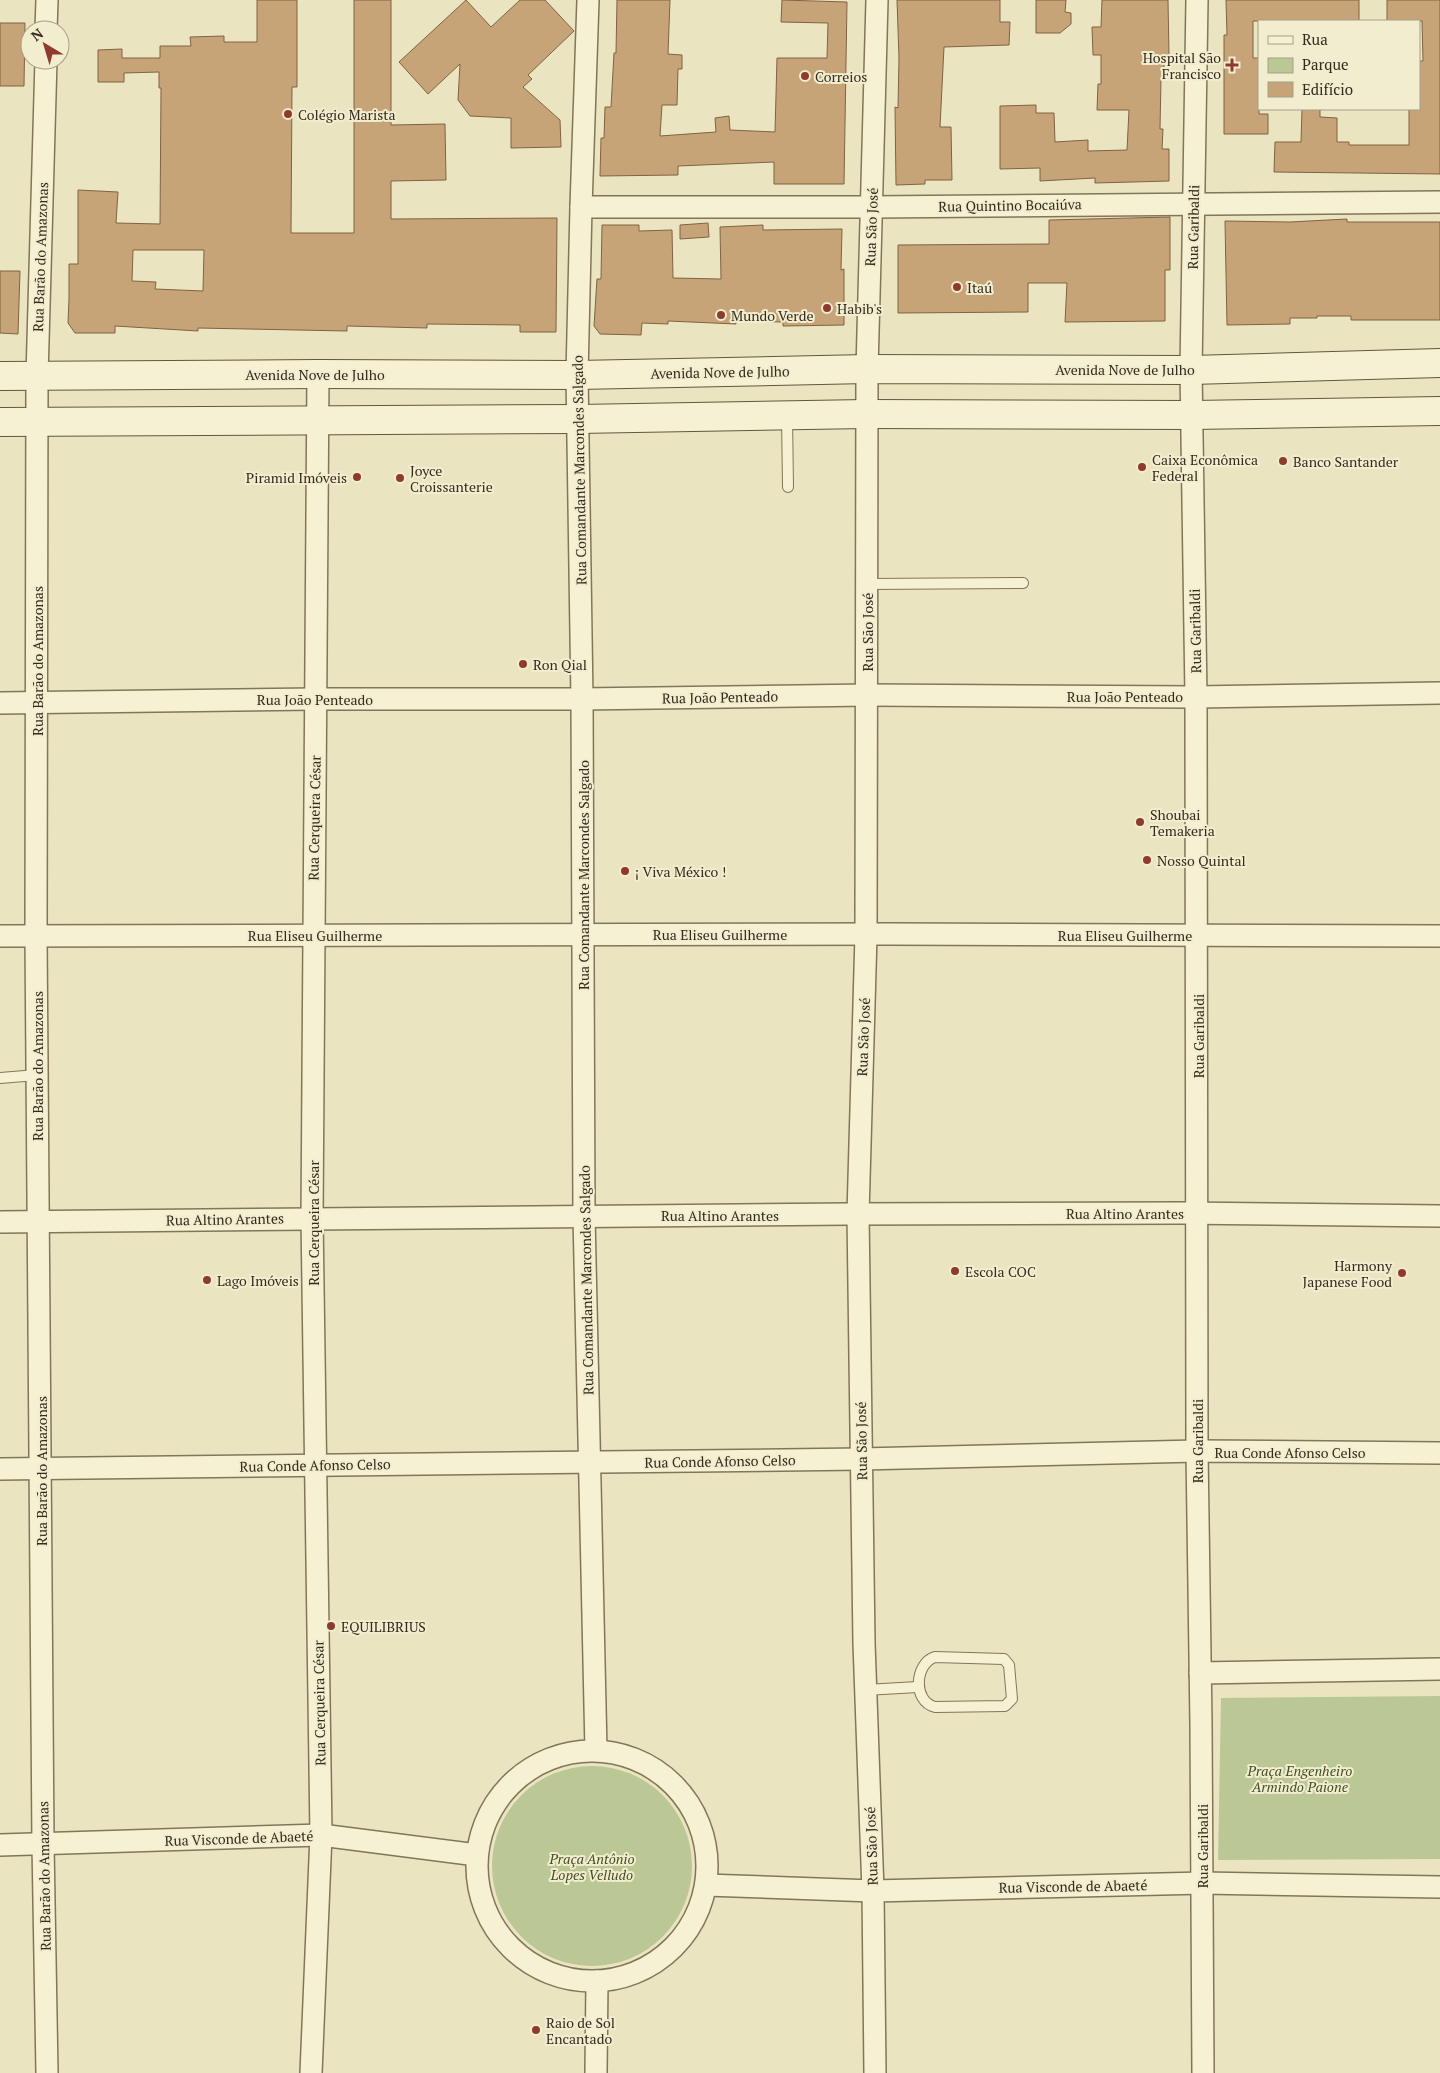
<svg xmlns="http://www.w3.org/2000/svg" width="1440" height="2073" font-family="'PT Serif',serif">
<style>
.green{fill:#bbc895}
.building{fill:#c7a478;stroke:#806341;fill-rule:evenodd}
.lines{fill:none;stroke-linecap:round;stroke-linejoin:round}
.service-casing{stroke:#837559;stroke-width:12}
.minor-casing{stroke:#837559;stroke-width:24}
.secondary-casing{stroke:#64563d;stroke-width:30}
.service{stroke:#f6f1d3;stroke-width:10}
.minor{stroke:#f6f1d3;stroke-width:21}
.secondary{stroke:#f6f1d3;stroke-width:28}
.poi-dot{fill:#8e3a2d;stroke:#f3edcf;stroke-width:2}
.labels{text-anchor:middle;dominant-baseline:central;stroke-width:4;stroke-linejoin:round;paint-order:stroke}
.poi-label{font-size:14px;fill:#332b1d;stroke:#f3edcf;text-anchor:start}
.street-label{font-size:14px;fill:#332b1d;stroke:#f3edcf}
.park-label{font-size:14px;font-style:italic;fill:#3e4e25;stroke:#f3edcf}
</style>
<rect width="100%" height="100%" fill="#ebe4c0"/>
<!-- green -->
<g class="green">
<path d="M1440,1696V1859L1218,1860L1221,1698Z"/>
<circle cx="592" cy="1866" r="100"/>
</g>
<!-- building -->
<g class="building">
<path d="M257,0H297V87H292L291,233H354V0H391V125L445,124L446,180L391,181V219L557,218L556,332H520V325L427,324V328L347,326V331L198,328V331L115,326V333H75L68,323L69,299V264H78V190L118,192L116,223L160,224L161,88H159V72L124,73V82H98V50L122,49V58H160V46H191L190,37L224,36V42H257ZM133,250H204L203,291L155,289L156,282L132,281Z"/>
<path d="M466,0L491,27L520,0H545L574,31L528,75L532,79L523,87L560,120L561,147L511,148V118L470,116L458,100L460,64L428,94L399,62Z"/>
<path d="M617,0H670L668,54L682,55V69H678L677,105H662L660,136L716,132L715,118L729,116L730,130L775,132L777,58H827L828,23L781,22L782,0L847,2L844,184H774V162L678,166V175L600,176L601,138H604L605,107H611L614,53H616Z"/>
<path d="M897,0H1000V22H1010L1009,45L944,47L940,127H951L952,180H925V184L896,185L895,107L898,108L899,58Z"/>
<path d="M1036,0H1066L1065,12L1071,13V24L1060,33H1036Z"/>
<path d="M1102,0H1168L1169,56H1164V78H1161L1160,129H1163L1162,149H1169V181L1095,183V178L1040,181V168L1000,169V106L1036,105V113H1054L1055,142L1088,140V151L1127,150L1129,110H1097L1098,84H1101V55H1093L1092,27H1101Z"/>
<path d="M1226,0H1359V21H1253V58H1259V114H1268V134H1224V35H1227Z"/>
<path d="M1387,0H1440V174L1274,172L1275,142H1301L1302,109H1320V117L1337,118V142H1349V145H1409V109H1419V61H1423L1422,21H1387Z"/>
<path d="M0,23H25L24,86H0Z"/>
<path d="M1170,217V270H1165V321L1065,322L1067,283H1028V312L898,313V245L1049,244V220Z"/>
<path d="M1347,219V222H1440V320H1351V316H1317V318H1290V324L1227,325L1225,221L1290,222Z"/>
<path d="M708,223L709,237L680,239V225Z"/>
<path d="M602,225H639V231L672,230L673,278L721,279L720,227L763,225V230L842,229L841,270L844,269V325L783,326V322L736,321V324L668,321V324L642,323L641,335L600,334L594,326L597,279H601Z"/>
<path d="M0,271H20L18,334L0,333Z"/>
</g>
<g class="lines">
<defs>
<g id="service">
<path d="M787,416L788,487"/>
<path d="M867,584L1023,583"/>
<path d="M0,1078L37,1075"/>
<path d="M935,1657L1004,1659L1009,1665L1012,1699L1005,1706L935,1707C912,1701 915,1663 935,1657Z"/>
<path d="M865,1690L918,1687"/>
</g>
<g id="minor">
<path d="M588,0L581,207L577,375L582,699L584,1216L596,1750"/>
<path d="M1197,0L1191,370L1196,697L1197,1451L1201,1724L1203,2073"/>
<path d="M46,30L47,0"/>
<path d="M46,60L37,376L36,936L43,1844L47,2073"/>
<path d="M581,207H871L1440,202"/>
<path d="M0,703L315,699H582L868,695L1196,697L1440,693"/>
<path d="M0,936L889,934L1440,936"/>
<path d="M0,1222L849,1214L1180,1213L1440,1216"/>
<path d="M0,1469L862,1459L1197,1451L1440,1453"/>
<path d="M1200,1673L1440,1669"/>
<circle cx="592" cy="1866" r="115"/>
<path d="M0,1845L321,1835L477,1855"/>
<path d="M706,1885L873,1891L1203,1883L1440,1887"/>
<path d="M311,2073L321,1835L312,1218L318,374"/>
<path d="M596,2073L597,1981"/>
<path d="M875,2073L873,1891L864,1643L858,1214L866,935L867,369L877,0"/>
</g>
<g id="secondary">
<path d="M0,376L318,374L577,375L867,369L1191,370L1440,363"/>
<path d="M0,422L578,419L866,414L1192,415L1440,411"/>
</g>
</defs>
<!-- service casing -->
<use href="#service" class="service-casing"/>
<!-- minor casing -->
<use href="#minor" class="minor-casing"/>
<!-- secondary casing -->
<use href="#secondary" class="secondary-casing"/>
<!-- service -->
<use href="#service" class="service"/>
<!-- minor -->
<use href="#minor" class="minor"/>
<!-- secondary -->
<use href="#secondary" class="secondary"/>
</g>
<!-- markers -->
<g class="poi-dot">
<path d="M1229.5 57.5h5v5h5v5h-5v5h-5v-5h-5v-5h5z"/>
<circle cx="805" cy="76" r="5"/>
<circle cx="288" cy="114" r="5"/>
<circle cx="957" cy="287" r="5"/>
<circle cx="827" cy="308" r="5"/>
<circle cx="721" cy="315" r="5"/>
<circle cx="1283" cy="461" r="5"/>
<circle cx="1142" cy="467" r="5"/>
<circle cx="357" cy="477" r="5"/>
<circle cx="400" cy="478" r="5"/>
<circle cx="523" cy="664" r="5"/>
<circle cx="1140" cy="822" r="5"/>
<circle cx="1147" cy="860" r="5"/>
<circle cx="625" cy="871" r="5"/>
<circle cx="955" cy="1271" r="5"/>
<circle cx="1402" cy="1273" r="5"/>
<circle cx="207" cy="1280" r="5"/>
<circle cx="331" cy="1626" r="5"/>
<circle cx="536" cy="2030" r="5"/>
</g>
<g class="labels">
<!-- poi labels -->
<g class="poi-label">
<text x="1221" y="57" text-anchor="end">Hospital São<tspan x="1221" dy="16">Francisco</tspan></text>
<text x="815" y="76">Correios</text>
<text x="298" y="114">Colégio Marista</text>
<text x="967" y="287">Itaú</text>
<text x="837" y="308">Habib's</text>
<text x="731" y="315">Mundo Verde</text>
<text x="1152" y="459">Caixa Econômica<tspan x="1152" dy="16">Federal</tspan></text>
<text x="1293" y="461">Banco Santander</text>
<text x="410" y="470">Joyce<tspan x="410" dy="16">Croissanterie</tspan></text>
<text x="347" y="477" text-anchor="end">Piramid Imóveis</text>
<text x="533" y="664">Ron Qial</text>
<text x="1150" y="814">Shoubai<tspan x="1150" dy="16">Temakeria</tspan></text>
<text x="1157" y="860">Nosso Quintal</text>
<text x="635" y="871">¡ Viva México !</text>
<text x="1392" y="1265" text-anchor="end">Harmony<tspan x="1392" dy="16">Japanese Food</tspan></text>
<text x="965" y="1271">Escola COC</text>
<text x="217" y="1280">Lago Imóveis</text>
<text x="341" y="1626">EQUILIBRIUS</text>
<text x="546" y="2022">Raio de Sol<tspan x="546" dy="16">Encantado</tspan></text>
</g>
<!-- street labels -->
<g class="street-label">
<text transform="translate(1010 205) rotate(-1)">Rua Quintino Bocaiúva</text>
<text transform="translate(871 227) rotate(-88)">Rua São José</text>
<text transform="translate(1193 227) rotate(-89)">Rua Garibaldi</text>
<text transform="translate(40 257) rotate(-88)">Rua Barão do Amazonas</text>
<text x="1125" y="369">Avenida Nove de Julho</text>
<text transform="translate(720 372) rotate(-1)">Avenida Nove de Julho</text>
<text x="315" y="374">Avenida Nove de Julho</text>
<text transform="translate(579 470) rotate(-91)">Rua Comandante Marcondes Salgado</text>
<text transform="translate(1195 631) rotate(-91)">Rua Garibaldi</text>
<text transform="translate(867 632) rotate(-90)">Rua São José</text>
<text transform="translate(37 661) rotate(-90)">Rua Barão do Amazonas</text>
<text x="1125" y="696">Rua João Penteado</text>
<text transform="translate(720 697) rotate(-1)">Rua João Penteado</text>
<text x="315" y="699">Rua João Penteado</text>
<text transform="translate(314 818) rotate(-89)">Rua Cerqueira César</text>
<text transform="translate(583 875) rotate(-90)">Rua Comandante Marcondes Salgado</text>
<text x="720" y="934">Rua Eliseu Guilherme</text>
<text x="315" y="935">Rua Eliseu Guilherme</text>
<text x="1125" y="935">Rua Eliseu Guilherme</text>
<text transform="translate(1198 1036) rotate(-90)">Rua Garibaldi</text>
<text transform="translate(863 1037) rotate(-88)">Rua São José</text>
<text transform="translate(37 1066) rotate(-90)">Rua Barão do Amazonas</text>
<text x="1125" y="1213">Rua Altino Arantes</text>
<text x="720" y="1215">Rua Altino Arantes</text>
<text transform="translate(225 1219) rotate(-1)">Rua Altino Arantes</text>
<text transform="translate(313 1223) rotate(-90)">Rua Cerqueira César</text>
<text transform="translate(586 1280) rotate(-91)">Rua Comandante Marcondes Salgado</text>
<text transform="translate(861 1441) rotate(-91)">Rua São José</text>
<text transform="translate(1197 1441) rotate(-90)">Rua Garibaldi</text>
<text x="1290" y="1452">Rua Conde Afonso Celso</text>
<text transform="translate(720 1461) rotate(-1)">Rua Conde Afonso Celso</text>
<text transform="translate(315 1465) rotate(-1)">Rua Conde Afonso Celso</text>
<text transform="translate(41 1471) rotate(-90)">Rua Barão do Amazonas</text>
<text transform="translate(319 1703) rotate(-91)">Rua Cerqueira César</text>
<text transform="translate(239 1838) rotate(-2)">Rua Visconde de Abaeté</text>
<text transform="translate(871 1846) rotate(-92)">Rua São José</text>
<text transform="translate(1202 1846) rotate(-90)">Rua Garibaldi</text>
<text transform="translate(44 1876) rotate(-91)">Rua Barão do Amazonas</text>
<text transform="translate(1073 1886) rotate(-1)">Rua Visconde de Abaeté</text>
</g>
<!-- park labels -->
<g class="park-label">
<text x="1300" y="1770">Praça Engenheiro<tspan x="1300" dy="16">Armindo Paione</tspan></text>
<text x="592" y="1858">Praça Antônio<tspan x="592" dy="16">Lopes Velludo</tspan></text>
</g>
</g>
<!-- legend -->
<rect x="1258" y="20" width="162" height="90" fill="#f3edcf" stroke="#a69f88"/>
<rect x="1268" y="36" width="25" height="8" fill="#f6f1d3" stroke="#a69f88"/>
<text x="1302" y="45" font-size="15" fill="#332b1d">Rua</text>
<rect x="1268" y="58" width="25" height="15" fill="#bbc895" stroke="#a69f88"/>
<text x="1302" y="70" font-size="15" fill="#332b1d">Parque</text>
<rect x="1268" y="82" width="25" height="15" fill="#c7a478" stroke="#a69f88"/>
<text x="1302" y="95" font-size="15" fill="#332b1d">Edifício</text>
<!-- north arrow -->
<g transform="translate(45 45) rotate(322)"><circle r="24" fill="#f3edcf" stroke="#a69f88"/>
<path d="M0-4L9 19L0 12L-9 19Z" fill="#8e3a2d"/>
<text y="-8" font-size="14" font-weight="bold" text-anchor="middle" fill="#332b1d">N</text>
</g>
</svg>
